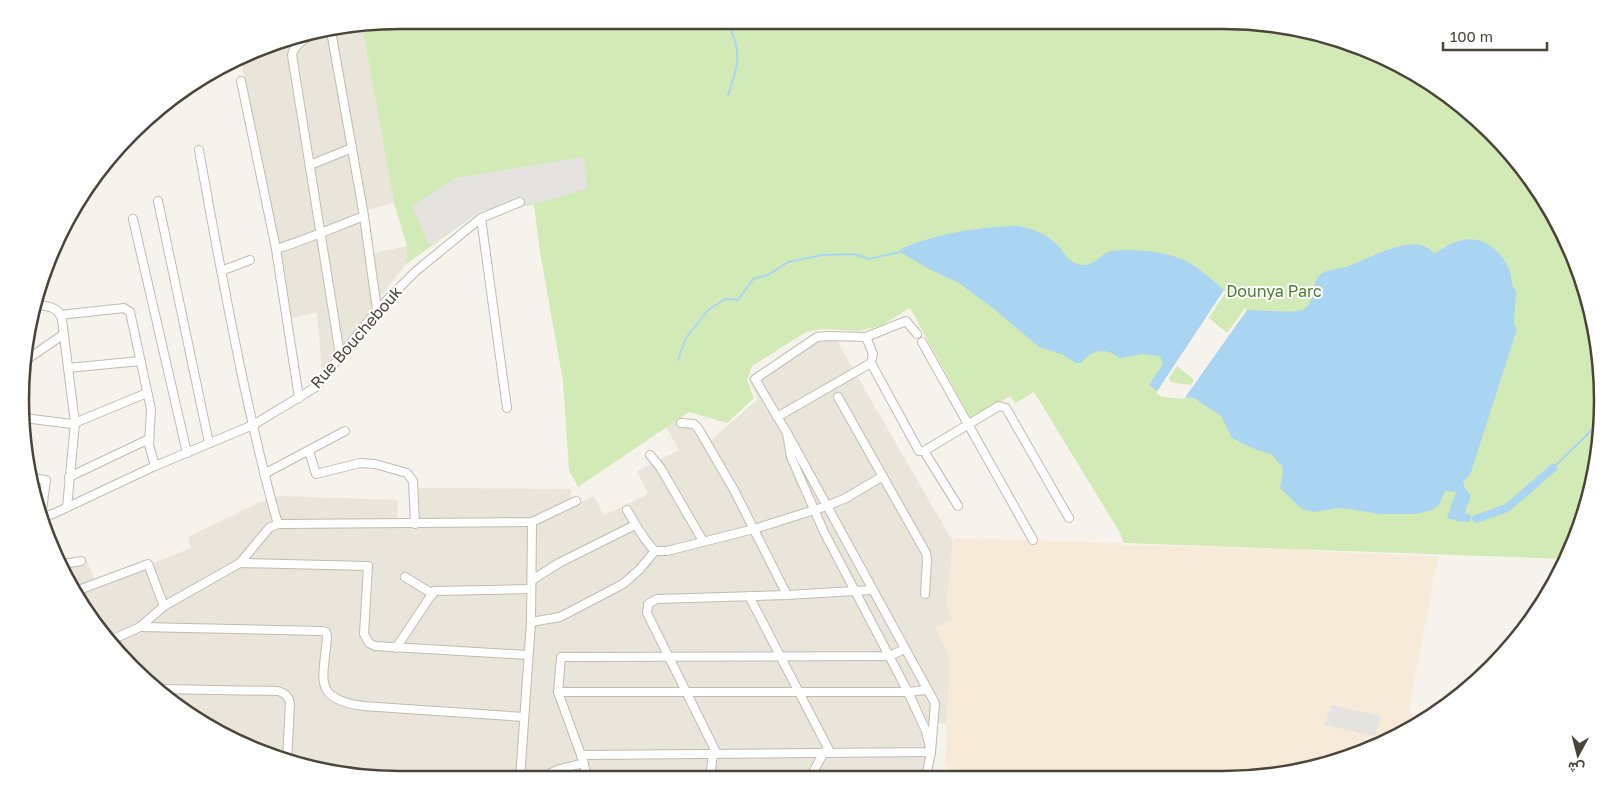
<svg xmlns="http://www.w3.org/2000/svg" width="1623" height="800" font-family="'Golos Text',Vazirmatn,sans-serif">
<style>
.residential{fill:#eae5da}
.commercial{fill:#f7ead8}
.green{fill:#d2eab5}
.parking{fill:#e5e3e0}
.water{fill:#a9d4f2;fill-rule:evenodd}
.pier{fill:#f6f3ec;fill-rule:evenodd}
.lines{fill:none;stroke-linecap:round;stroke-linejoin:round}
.stream{stroke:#a9d4f2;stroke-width:2}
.canal{stroke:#a9d4f2;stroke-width:8}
.minor-casing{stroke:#c2bbae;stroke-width:10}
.minor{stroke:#fff;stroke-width:8}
.labels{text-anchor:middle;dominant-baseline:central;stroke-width:4;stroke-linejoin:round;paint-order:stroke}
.park-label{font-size:16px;fill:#4a7f2a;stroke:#fff}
.street-label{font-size:16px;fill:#4b4439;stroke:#fff}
.rim{fill:none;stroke:#4b4439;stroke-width:2.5}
</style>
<rect width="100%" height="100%" fill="#f6f3ec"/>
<!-- residential -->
<g class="residential">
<path d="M362,26L394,203L367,210L373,253L407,246L406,264L322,372L317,312L289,319L241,60L272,53L295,37Z"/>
<path d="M833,334L953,542L947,603L953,619L936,628L950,659L947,724L932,722L925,778L375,779L302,767L232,741L132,669L59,568L57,562L85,556L97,585L191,548L188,537L260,502L280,496L398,500L397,518H419V488L571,489L570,507L594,496L604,515L648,494L637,471L679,450L665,425L680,419L697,421L710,441L758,399L748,377Z"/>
</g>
<!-- commercial -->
<path class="commercial" d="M954,538L1121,543L1123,545L1305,549L1311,551L1438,557L1409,709L1417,724L1345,760L1272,777L954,778L945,763L950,659L936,628L953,619L947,603Z"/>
<!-- green -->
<g class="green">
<path d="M400,20L1248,21L1321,33L1391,59L1454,98L1509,149L1552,210L1583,278L1600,350L1602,425L1590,498L1567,559L1124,543L1120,533L1034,392L1015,403L1010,396L971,419L910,308L881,326L858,331L824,329L806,332L752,366L747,380L754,398L727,423L689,412L578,487L569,470L563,381L540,252L534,205L482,210L406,264L407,246L394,203L362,26Z"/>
<path d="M295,37L272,53L235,63L278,40Z"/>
</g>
<!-- parking -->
<g class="parking">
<path d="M584,157L587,189L534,204L482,210L430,246L412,206L456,178Z"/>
<path d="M1331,705L1381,716L1375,736L1325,725Z"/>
</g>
<!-- water -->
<path class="water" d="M1018,226C1035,229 1050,235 1061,249C1065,255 1069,261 1077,264C1096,269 1099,253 1112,251C1134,249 1171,251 1191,264C1203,271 1213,281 1224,290L1206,318L1227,336L1247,310C1259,310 1295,314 1304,309C1316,303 1310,284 1320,275C1328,268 1339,270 1349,266C1369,259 1418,229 1434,254C1442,249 1450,243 1459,241C1481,234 1501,250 1509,269C1513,278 1509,282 1516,291L1514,324L1517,329L1470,475L1463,481L1465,489L1471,496L1461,522L1447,518L1456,492L1445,491L1439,505L1432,510L1416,514H1379L1350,509L1338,508L1314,512L1302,509L1280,488L1283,472L1282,466L1271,454L1257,450L1232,438L1221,416L1194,398L1163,395L1149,385L1163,364L1160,356L1143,354L1120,358C1106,347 1092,349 1081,363H1076L1061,354L1039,347L994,309L959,283L931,270L900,252L901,249C937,233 979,227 1018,226ZM1176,363L1198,379L1192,388L1168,384L1166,378Z"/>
<!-- pier -->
<path class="pier" d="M1224,290L1226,292L1209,318L1227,333L1245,308L1247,310L1184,399L1162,397L1156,393ZM1177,366L1194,380L1191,385L1170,382L1169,378Z"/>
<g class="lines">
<!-- stream -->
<g class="stream">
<path d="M726,20C743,52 739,62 728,95"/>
<path d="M678,360L686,338L708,310L725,299L738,300L753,279L768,275L788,262L822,255L854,254L869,259L900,252"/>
<path d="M1553,468L1602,420"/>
</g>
<!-- canal -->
<g class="canal">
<path d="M1463,517L1467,518"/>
<path d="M1476,519L1507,508L1553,468"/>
</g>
<defs>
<g id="minor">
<path d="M331,31L364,216L377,310"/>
<path d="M310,35C303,41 294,45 292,55L340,355"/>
<path d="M241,81L276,249L299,398"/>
<path d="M199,150C212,224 226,298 241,371C252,422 263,474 278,524"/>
<path d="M310,165L352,148"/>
<path d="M158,201L209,443"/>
<path d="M481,218L507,408"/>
<path d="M133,219L187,453"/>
<path d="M276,249C306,240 335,227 364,216"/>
<path d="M221,271L250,260"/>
<path d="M35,305C47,306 59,306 62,320L75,423L67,507"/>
<path d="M60,315L124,308L130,312L151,409L149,445L155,466"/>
<path d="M917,334L906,321L866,337L827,336L817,337L755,379L787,433L935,703L931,752L926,778"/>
<path d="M866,337L873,354L871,363"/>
<path d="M922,342L1033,540"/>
<path d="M26,360L64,334"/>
<path d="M68,368L140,361"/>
<path d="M838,397L926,553L927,560L925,594"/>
<path d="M777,417L871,363L919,451H924L999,406L1006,408L1069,518"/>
<path d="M24,418L72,424L147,393"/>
<path d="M681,423L694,424L698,428L734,490L787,595"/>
<path d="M309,451L316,474L360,463L375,464L407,473L413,481L415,524"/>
<path d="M924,451L958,506"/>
<path d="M650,455L660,467L703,541"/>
<path d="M264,474L345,431"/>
<path d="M69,477L149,439"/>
<path d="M32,478L46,480L42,510"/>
<path d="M627,510C635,524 643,539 655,551H667L754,529L827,506L846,498L883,476"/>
<path d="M44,517L55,513L155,466L253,425L316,387L377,310L416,271L481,218L520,202"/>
<path d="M240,563L368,566L364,634L369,643L375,646L528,655"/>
<path d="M58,565L81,561"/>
<path d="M405,577L433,594"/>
<path d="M532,580L559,563L635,525"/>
<path d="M76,591L148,564L164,606"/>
<path d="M749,596L830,752"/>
<path d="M531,622L560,617L623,584L640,569L655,551"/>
<path d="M140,627L322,631L326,632L327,637C324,678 311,699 363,706L523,717"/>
<path d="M111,640L140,627L164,606L240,563L269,528L278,524L532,522L576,501"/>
<path d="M396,648L434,591L531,589"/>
<path d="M160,689L278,691C285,693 289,697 290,703L287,761"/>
<path d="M558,692H908L927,690"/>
<path d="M717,754L647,613L648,604L657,599L787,595L872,590"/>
<path d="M581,755L931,752L926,731L908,692L824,532L791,457L787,433"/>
<path d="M339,773L458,779"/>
<path d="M710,778L713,754"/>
<path d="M810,778L824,752"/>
<path d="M520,779L531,622L532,522"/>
<path d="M550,779L551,773L557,770L584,763"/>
<path d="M588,779L581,755L558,692L561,657L889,656L905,649"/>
</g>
</defs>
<!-- minor casing -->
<use href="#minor" class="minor-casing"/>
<!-- minor -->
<use href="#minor" class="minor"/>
</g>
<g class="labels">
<!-- park labels -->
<g class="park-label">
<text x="1274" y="291">Dounya Parc</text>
</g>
<!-- street labels -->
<g class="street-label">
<text transform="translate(356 337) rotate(-49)">Rue Bouchebouk</text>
</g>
</g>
<!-- crop -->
<path d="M0 0H1623V800H0ZM400 29H1223A371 371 0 0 1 1594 400V400A371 371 0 0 1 1223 771H400A371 371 0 0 1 29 400V400A371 371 0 0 1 400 29Z" fill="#fff" fill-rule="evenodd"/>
<path class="rim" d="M400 29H1223A371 371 0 0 1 1594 400V400A371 371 0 0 1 1223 771H400A371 371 0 0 1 29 400V400A371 371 0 0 1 400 29Z"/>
<!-- north arrow -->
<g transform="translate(1578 755) rotate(187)" stroke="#ffffff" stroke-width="4" paint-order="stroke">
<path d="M0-4L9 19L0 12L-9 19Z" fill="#4b4439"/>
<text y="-8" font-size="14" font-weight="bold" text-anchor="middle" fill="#4b4439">ش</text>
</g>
<!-- scale -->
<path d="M1443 42v8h104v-8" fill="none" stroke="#4b4439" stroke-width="2.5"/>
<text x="1450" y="42" font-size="15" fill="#4b4439" stroke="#ffffff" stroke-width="4" paint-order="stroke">100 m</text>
</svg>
